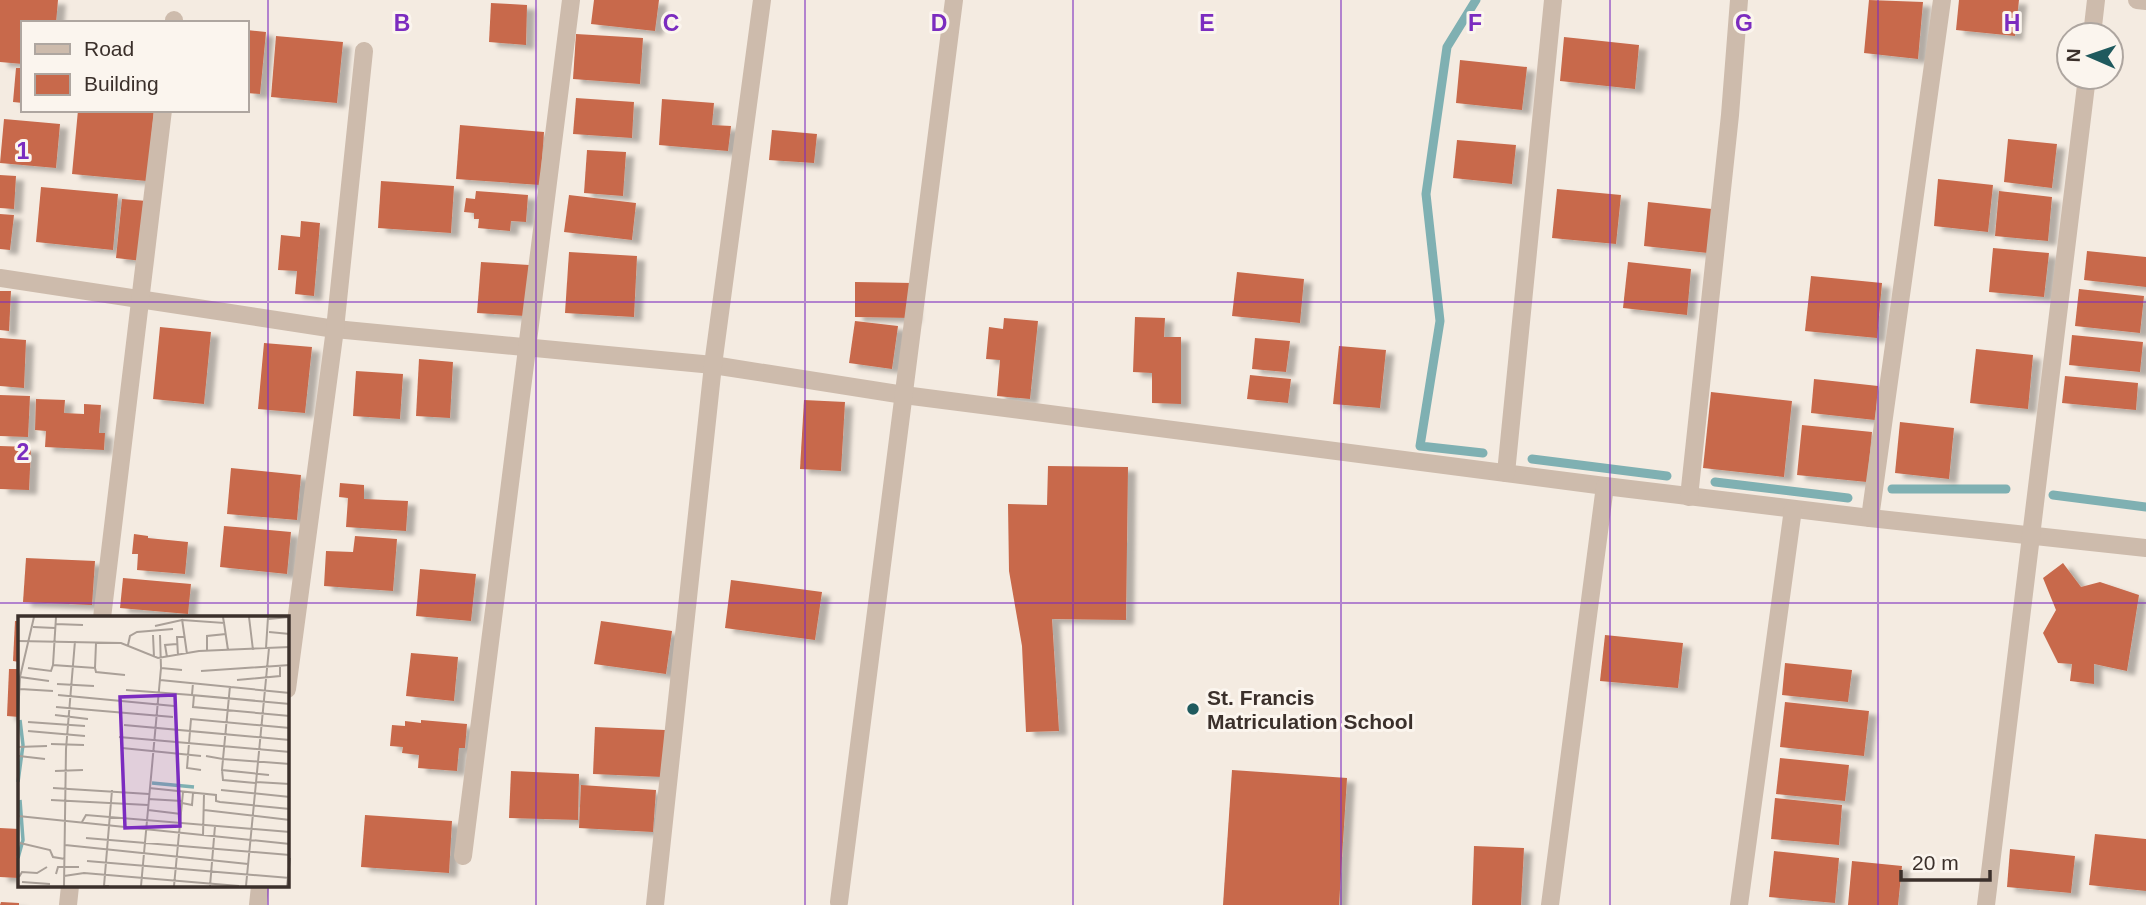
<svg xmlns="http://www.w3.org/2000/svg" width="2146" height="905" font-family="Helvetica,sans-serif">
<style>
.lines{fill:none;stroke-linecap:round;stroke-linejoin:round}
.stream{stroke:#7fb0b2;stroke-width:9}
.building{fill:#c8694b;filter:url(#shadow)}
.street{stroke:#cdbbac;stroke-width:18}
.grid{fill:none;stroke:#7b2cbf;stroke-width:2;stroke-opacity:0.55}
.poi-dot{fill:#1f5a5e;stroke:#fbf5ee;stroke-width:2.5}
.labels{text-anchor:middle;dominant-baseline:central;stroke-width:6;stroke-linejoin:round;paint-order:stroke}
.poi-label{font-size:21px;font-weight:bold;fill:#3b302b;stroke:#fbf5ee;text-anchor:start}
.inset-river{fill:none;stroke:#7fb0b2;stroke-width:3.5}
.inset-road{fill:none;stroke:#aaa098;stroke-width:2}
.view{fill:#7b2cbf;fill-opacity:0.15;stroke:#7b2cbf;stroke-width:3.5}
.inset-edge{fill:none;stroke:#3b302b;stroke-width:3.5}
.grid-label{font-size:23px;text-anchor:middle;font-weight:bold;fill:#7b2cbf;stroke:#fbf5ee;stroke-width:6;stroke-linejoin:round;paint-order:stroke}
</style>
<defs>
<filter id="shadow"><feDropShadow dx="8" dy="4.5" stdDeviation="2" flood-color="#0004"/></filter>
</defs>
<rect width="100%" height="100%" fill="#f4ebe1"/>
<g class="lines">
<!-- stream -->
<g class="stream">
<path d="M1476,0L1447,47L1426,194L1440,321L1420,446L1483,453"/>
<path d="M1532,459L1667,476"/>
<path d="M1715,482L1848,498"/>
<path d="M1892,489H2006"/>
<path d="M2053,495L2146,507"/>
</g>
</g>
<!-- building -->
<g class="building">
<path d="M0,0H58L56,23H23V64L0,62Z"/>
<path d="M594,0H659L655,31L591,24Z"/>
<path d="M1869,0L1923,2L1918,59L1864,53Z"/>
<path d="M1959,0H2019L2015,36L1956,30Z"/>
<path d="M491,3L527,5L526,45L489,42Z"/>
<path d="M247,30L266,32L260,94L247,93Z"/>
<path d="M576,34L643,38L640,84L573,79Z"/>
<path d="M276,36L343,42L337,103L271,97Z"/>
<path d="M1564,37L1639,45L1635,89L1560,81Z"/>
<path d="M1460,60L1527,67L1522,110L1456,103Z"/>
<path d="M16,68H23V103L13,102Z"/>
<path d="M576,98L634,102L632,138L573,134Z"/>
<path d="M662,99L714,103L712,125L731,126L728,151L659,145Z"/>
<path d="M78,110H154L147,181L72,174Z"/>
<path d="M4,119L60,124L56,168L0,163Z"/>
<path d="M460,125L544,132L540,185L456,179Z"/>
<path d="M772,130L817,134L814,163L769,160Z"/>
<path d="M2008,139L2057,144L2052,188L2004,182Z"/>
<path d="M1457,140L1516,145L1512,184L1453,178Z"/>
<path d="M587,150L626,152L623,196L584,193Z"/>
<path d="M0,175L16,176L14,209L0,208Z"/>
<path d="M1938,179L1993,185L1988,232L1934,226Z"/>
<path d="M381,181L454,186L451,233L378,228Z"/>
<path d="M41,187L118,194L113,250L36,242Z"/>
<path d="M1557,189L1621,195L1616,244L1552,238Z"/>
<path d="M476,191L528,195L526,222L511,221L510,231L478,228L479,219H474V213L464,212L466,198L475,199Z"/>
<path d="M1999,191L2052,197L2048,241L1995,236Z"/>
<path d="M569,195L636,203L632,240L564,232Z"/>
<path d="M122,199L147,201L142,261L116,258Z"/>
<path d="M1648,202L1712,209L1708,253L1644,246Z"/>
<path d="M0,214L14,215L10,250L0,249Z"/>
<path d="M301,221L320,223L314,296L295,294L297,271L278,270L281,235L300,237Z"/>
<path d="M1993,248L2049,253L2044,297L1989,292Z"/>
<path d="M2087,251L2146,257V287L2084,280Z"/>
<path d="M569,252L637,256L634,317L565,313Z"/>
<path d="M481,262L529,265L525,316L477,313Z"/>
<path d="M1628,262L1691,269L1687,315L1623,308Z"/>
<path d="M1237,272L1304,279L1300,323L1232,316Z"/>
<path d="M1811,276L1882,283L1877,338L1805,331Z"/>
<path d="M855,282L913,283V318L855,317Z"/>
<path d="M2079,289L2144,296L2140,333L2075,326Z"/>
<path d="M0,291H11L9,331L0,330Z"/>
<path d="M1135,317L1165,318L1164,337H1181V404L1152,403V373L1133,372Z"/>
<path d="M1004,318L1038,321L1030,399L997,396L1000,360L986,359L989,327L1003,329Z"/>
<path d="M855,321L898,326L892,369L849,363Z"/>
<path d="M160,327L211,332L204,404L153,399Z"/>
<path d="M2072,335L2143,342L2140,372L2069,365Z"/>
<path d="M0,338L26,340L24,388L0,386Z"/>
<path d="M1255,338L1290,341L1286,372L1252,369Z"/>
<path d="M264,343L312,347L305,413L258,409Z"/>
<path d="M1339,346L1386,350L1380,408L1333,404Z"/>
<path d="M1976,349L2033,355L2028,409L1970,403Z"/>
<path d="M419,359L453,362L450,418L416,416Z"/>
<path d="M356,371L403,374L400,419L353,416Z"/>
<path d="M1250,375L1291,379L1288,403L1247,399Z"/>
<path d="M2065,376L2138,383L2136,410L2062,403Z"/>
<path d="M1814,379L1878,386L1875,420L1811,413Z"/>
<path d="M1711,392L1792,401L1784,477L1703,468Z"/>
<path d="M0,395L30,396L28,437L0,436Z"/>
<path d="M36,399L65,400L64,413L84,414V404L101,405L99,433H105L104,450L45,447L46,431L35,430Z"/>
<path d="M804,400L845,402L841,471L800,469Z"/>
<path d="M1900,422L1954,428L1949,479L1895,473Z"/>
<path d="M1802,425L1872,432L1867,482L1797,475Z"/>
<path d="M0,446L31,447L29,490L0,489Z"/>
<path d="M1048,466L1128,467L1126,620L1052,619L1059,731L1026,732L1022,646L1009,571L1008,504L1047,505Z"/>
<path d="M231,468L301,475L297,520L227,514Z"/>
<path d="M340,483L364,485V499L408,501L406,531L346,527L348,498L339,497Z"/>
<path d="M224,526L291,532L287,574L220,567Z"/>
<path d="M134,534L148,536V538L188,542L185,574L137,570L138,554H132Z"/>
<path d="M355,536L397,539L393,591L324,586L326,551L353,552Z"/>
<path d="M26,558L95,561L92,605L23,602Z"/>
<path d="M2063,563L2081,587L2100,582L2139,595L2127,671L2094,664V684L2070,681L2072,664L2058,663L2043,633L2056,610L2043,578Z"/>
<path d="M420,569L476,574L471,621L416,616Z"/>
<path d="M123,578L191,584L188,614L120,608Z"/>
<path d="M731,580L822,592L815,640L725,628Z"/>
<path d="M15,621H19V662L13,661Z"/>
<path d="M601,621L672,631L666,674L594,664Z"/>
<path d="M1605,635L1683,643L1678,688L1600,681Z"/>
<path d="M411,653L458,657L454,701L406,696Z"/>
<path d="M1785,663L1852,670L1848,702L1782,695Z"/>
<path d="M9,669H19V717L7,716Z"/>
<path d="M1785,702L1869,711L1864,756L1780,747Z"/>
<path d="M421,720L467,724L465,748H459L457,771L418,768L419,755L402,753L403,747L390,746L392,725L405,726V721L421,723Z"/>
<path d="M595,727L665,730L663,777L593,774Z"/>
<path d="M1780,758L1849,765L1845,801L1776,794Z"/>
<path d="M1232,770L1347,778L1339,905H1223Z"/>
<path d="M511,771L579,774L578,820L509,818Z"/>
<path d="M581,785L656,790L653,832L579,828Z"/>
<path d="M1775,798L1842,805L1839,845L1771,839Z"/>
<path d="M365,815L452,821L449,873L361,867Z"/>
<path d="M0,828L19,829V878L0,877Z"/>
<path d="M2095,834L2146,839V891L2089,885Z"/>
<path d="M1474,846L1524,848L1521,905H1472Z"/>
<path d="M2010,849L2075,856L2071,893L2007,887Z"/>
<path d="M1774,851L1839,858L1835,903L1769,897Z"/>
<path d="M1852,861L1902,866L1898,905H1848Z"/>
<path d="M1,902L19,903V905H0Z"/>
</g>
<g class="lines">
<!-- street -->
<g class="street">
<path d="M2137,0L2146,1"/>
<path d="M174,23V20"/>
<path d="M2092,35L2096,0"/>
<path d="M0,278L335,329L713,365L904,395L1605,486L1870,518L2146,548"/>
<path d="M1506,473L1553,0"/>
<path d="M1689,497L1730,115L1739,0"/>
<path d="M1870,518L1942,0"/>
<path d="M102,618L163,110"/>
<path d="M287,689L335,329L364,51"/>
<path d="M463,856L571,0"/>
<path d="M839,902L954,0"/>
<path d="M68,905L70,886"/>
<path d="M258,905L260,886"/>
<path d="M655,905L713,365L762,0"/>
<path d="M1550,905L1605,486"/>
<path d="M1739,905L1793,509"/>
<path d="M1986,905L2087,77"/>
</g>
</g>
<!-- grid -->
<path class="grid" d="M268,0V618M536,0V905M805,0V905M1073,0V905M1341,0V905M1610,0V905M1878,0V905M0,302H2146M0,603H2146M268,886V905"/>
<!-- markers -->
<circle class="poi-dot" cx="1193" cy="709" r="7"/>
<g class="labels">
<!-- poi labels -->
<g class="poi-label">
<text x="1207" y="697">St. Francis<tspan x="1207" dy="24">Matriculation School</tspan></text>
</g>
</g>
<!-- overview -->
<g transform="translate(18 616)">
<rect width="271" height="271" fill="#f4ebe1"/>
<path class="inset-river" d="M0,166L5,129L2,104M134,167L176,171M0,242L5,224L2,184"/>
<path class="inset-road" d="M38,1L35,49L77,52L78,27M231,1L235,34M164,3L169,38M250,3L272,1M206,7L210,34M37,8L65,9M137,10L164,4L206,7L205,1M15,11L37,12M251,16L272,18M135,19L136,41M0,25L103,27L140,42L181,35L272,31M110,29L112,20L119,16L155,13M248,32L250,1M189,35V20L208,18M160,40L159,21H167M149,41L147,29L159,28M10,52L33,55L35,49M77,52L78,56L107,59M143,52L164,54M183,55L272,49M2,61L31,65M142,64L272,77M219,64L262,60V49M175,67L174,79L272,88M39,68L76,70M212,70L205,143L272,148M2,73L35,75M108,74L174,79M40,79L156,90M176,79L175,91L272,100M38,91L155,101M37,99L70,103M0,101L2,61L16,1M0,103V145M10,106L67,110M106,109L172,115L169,152L183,154M272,112L173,103L172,115L272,124M10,115L67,120M101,121L272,136M33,128L66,129M0,131L29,130M104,132L183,140M1,140L27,143M188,140L205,143L204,154L251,159M204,154L205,164L237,167M37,155L65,154M238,166L272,168M35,172L131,178M131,172L198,179V185L202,186L272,193M203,174L272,181M130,183L164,185M33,184L130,189M164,187L174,189L175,177M130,194L163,198M186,194L272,204M0,200L272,228M64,206L68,199L272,216M0,209V236M185,220L186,178M68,222L272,239M2,227L32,234L35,241L47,243M47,229L230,248M69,245L272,262M38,258L40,251H61M46,260L66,257L221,270M1,261L4,256L19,257L29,251M4,266L32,268M46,270L48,133L57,25M91,270H86L94,174M123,270L143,52L142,19M156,270L165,176M192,270L197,210M228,270L251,32M269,270L272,242"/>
<path class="view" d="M157,79L162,210L107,212L102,81Z"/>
<rect width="271" height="271" class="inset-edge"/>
</g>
<g class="grid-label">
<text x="402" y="31">B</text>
<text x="671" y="31">C</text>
<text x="939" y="31">D</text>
<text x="1207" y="31">E</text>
<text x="1475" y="31">F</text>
<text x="1744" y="31">G</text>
<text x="2012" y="31">H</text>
<text x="23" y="159">1</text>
<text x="23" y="460">2</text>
</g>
<!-- legend -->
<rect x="21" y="21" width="228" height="91" fill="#fbf5ee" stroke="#aea6a0" stroke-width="2"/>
<rect x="35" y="44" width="35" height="10" fill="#cdbbac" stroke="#aea6a0" stroke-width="2"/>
<text x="84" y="56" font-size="21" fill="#3b302b">Road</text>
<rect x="35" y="74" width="35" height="21" fill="#c8694b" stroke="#aea6a0" stroke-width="2"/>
<text x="84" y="91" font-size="21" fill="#3b302b">Building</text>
<!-- north arrow -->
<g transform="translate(2090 56) rotate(272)"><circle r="33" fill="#fbf5ee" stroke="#aea6a0" stroke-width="2"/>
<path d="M0-5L12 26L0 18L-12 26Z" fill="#1f5a5e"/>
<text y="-10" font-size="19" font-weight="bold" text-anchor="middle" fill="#3b302b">N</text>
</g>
<!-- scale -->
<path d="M1901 870v10h89v-10" fill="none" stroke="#3b302b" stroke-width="3.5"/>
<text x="1912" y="870" font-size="21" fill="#3b302b" stroke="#fbf5ee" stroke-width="5" paint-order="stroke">20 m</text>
</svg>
